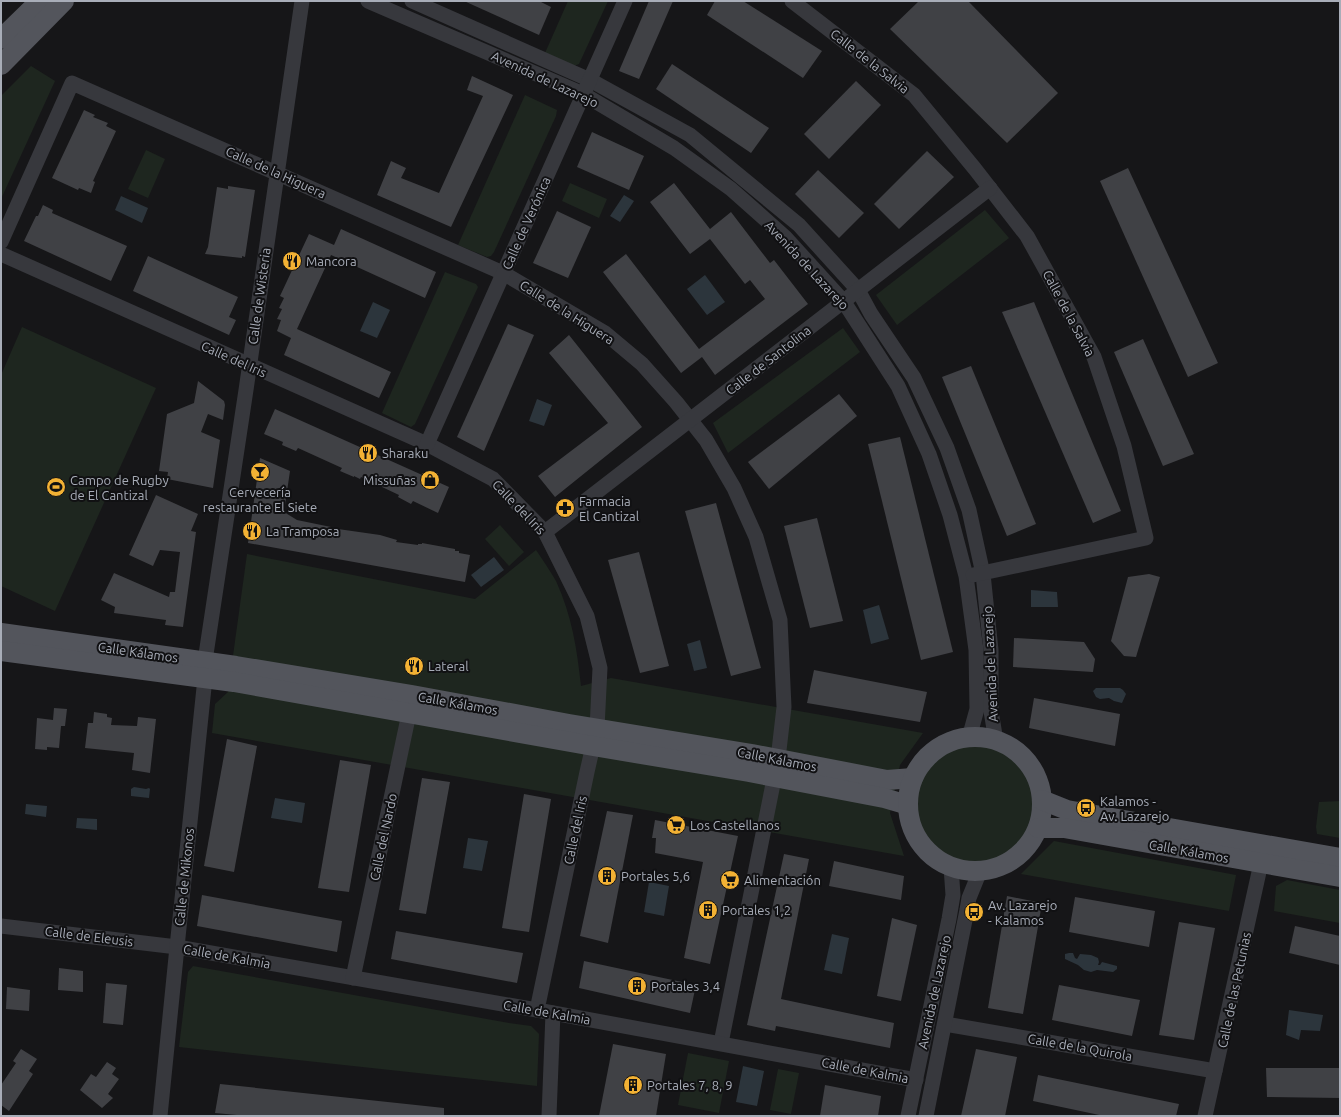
<svg xmlns="http://www.w3.org/2000/svg" width="1341" height="1117" font-family="Ubuntu,sans-serif">
<style>
.green{fill:#1e261f}
.water{fill:#2c353c}
.building{fill:#404145}
.lines{fill:none;stroke-linecap:round;stroke-linejoin:round}
.minor{stroke:#37383d;stroke-width:15}
.major{stroke:#53555c;stroke-width:20}
.labels{text-anchor:middle;dominant-baseline:central;stroke-width:4;stroke-linejoin:round;paint-order:stroke}
.street-label{font-size:13px;fill:#a8adb8;stroke:#111113}
.poi-label{font-size:13px;fill:#a8adb8;stroke:#111113;text-anchor:start}
</style>
<rect width="100%" height="100%" fill="#161618"/>
<!-- green -->
<g class="green">
<path d="M568,1H608L579,64L574,66L545,53Z"/>
<path d="M31,66L55,81L1,199V96Z"/>
<path d="M525,95L557,110L556,116L494,252L491,256L487,257L458,245Z"/>
<path d="M146,150L165,159L148,198L128,189Z"/>
<path d="M570,183L607,199L599,218L562,201Z"/>
<path d="M985,210L1009,238L897,325L876,295Z"/>
<path d="M445,272L476,284L478,287L415,424L411,427L382,413Z"/>
<path d="M22,327L156,388L55,611L1,586V375Z"/>
<path d="M843,328L860,352L728,453L713,423Z"/>
<path d="M500,525L524,552L509,566L485,539Z"/>
<path d="M536,550C543,560 550,571 556,581C572,616 577,649 581,686L611,678L923,733L900,765L890,813L904,856L212,733L215,704L228,692L247,554L475,599Z"/>
<circle cx="975" cy="804" r="61"/>
<path d="M1340,801V838L1317,834L1316,827L1319,802Z"/>
<path d="M1054,841L1236,875L1229,911L1021,874Z"/>
<path d="M1287,880L1340,890V923L1274,911L1276,886Z"/>
<path d="M193,966L509,1023L531,1026L539,1034L537,1086L179,1047L188,972Z"/>
<path d="M688,1053L729,1061L719,1113L678,1105Z"/>
<path d="M778,1069L799,1073L791,1114L770,1110Z"/>
</g>
<!-- water -->
<g class="water">
<path d="M624,195L634,201L620,222L610,216Z"/>
<path d="M121,196L148,208L142,223L115,210Z"/>
<path d="M705,275L725,302L707,315L687,289Z"/>
<path d="M373,302L390,310L377,338L360,331Z"/>
<path d="M537,399L552,405L544,426L529,421Z"/>
<path d="M494,557L504,570L481,587L471,575Z"/>
<path d="M1031,590L1057,592L1058,607H1031Z"/>
<path d="M879,605L889,639L871,644L863,610Z"/>
<path d="M700,640L707,668L694,671L687,644Z"/>
<path d="M1096,688H1120L1123,690L1126,694L1122,703L1114,701L1109,698L1100,699L1096,697L1093,691Z"/>
<path d="M134,787L146,789L149,788L150,789L149,798L131,796V789Z"/>
<path d="M275,798L305,803L302,823L271,818Z"/>
<path d="M26,804L47,806L46,817L25,814Z"/>
<path d="M77,818L97,819V830L76,828Z"/>
<path d="M468,838L488,841L482,871L463,868Z"/>
<path d="M649,882L669,886L664,916L644,912Z"/>
<path d="M832,934L849,938L842,974L824,970Z"/>
<path d="M1069,953H1073L1075,958L1077,959L1080,954L1091,955L1098,958L1099,962L1098,965H1100L1102,962L1117,966V969L1113,972L1097,970L1091,972L1084,970L1078,965L1065,959V954Z"/>
<path d="M1289,1010L1323,1015L1320,1031L1301,1030L1299,1040L1286,1035Z"/>
<path d="M743,1066L764,1071L757,1106L736,1102Z"/>
</g>
<!-- building -->
<g class="building">
<path d="M464,1H539L551,7L539,35Z"/>
<path d="M649,1H673L639,79L619,71Z"/>
<path d="M715,1H743L822,51L803,78L707,15Z"/>
<path d="M919,1H968L1058,93L1007,143L890,29Z"/>
<path d="M672,64L769,128L751,153L656,89Z"/>
<path d="M472,76L513,95L451,227L377,195L391,161L406,168L401,178L439,193L483,96L467,90Z"/>
<path d="M856,81L881,105L829,159L804,134Z"/>
<path d="M84,110L95,115L93,117L108,123L106,126L116,131L93,181L95,182L91,193L79,188L78,190L52,178Z"/>
<path d="M592,132L644,156L629,190L577,167Z"/>
<path d="M927,151L954,177L899,229L874,204Z"/>
<path d="M1128,168L1218,363L1188,377L1100,181Z"/>
<path d="M818,170L864,213L839,238L795,194Z"/>
<path d="M674,183L710,229L731,212L770,263L774,260L808,304L715,375L702,357L681,373L603,272L626,254L699,349L765,299L750,280L745,284L710,239L690,254L650,202Z"/>
<path d="M228,186L255,190L245,257L242,256V258L205,254L208,247L217,187L228,189Z"/>
<path d="M43,205L53,210L52,213L127,246L111,281L24,241L36,216H38Z"/>
<path d="M557,211L591,227L568,278L533,263Z"/>
<path d="M341,229L436,272L425,298L331,255L297,329L391,372L379,398L284,355L291,338L277,331L281,320L277,319L282,309L279,308L284,298L280,296L309,234L334,245Z"/>
<path d="M148,256L238,297L229,317L236,320L229,335L133,291Z"/>
<path d="M1034,302L1121,511L1093,523L1002,312Z"/>
<path d="M508,324L534,335L484,451L457,437Z"/>
<path d="M569,335L642,427L555,497L538,476L608,423L549,353Z"/>
<path d="M1143,339L1194,454L1163,466L1114,352Z"/>
<path d="M971,366L1036,524L1007,536L942,377Z"/>
<path d="M198,381L224,401L225,405L223,420L208,414L201,432L220,440L213,488L167,479L168,472L159,471L167,414L194,403Z"/>
<path d="M839,394L857,416L769,489L748,462Z"/>
<path d="M275,409L449,487L438,513L413,501L411,504L398,497L399,495L361,477L360,479L354,476V477L340,471L342,468L298,448L296,451L282,445L283,442L264,434Z"/>
<path d="M900,437L953,652L921,660L868,444Z"/>
<path d="M260,458L290,471L284,512L297,520L331,527V528L380,535L397,540L396,542L418,545V544H422V543L455,549V551H459V553L470,555L465,582L248,543Z"/>
<path d="M156,495L198,514L191,531L196,532L183,627L165,625L166,620L114,613L115,607L101,600L114,573L169,597L170,592H175L180,552L160,550L153,566L129,555Z"/>
<path d="M716,503L761,668L731,676L685,511Z"/>
<path d="M817,518L843,621L810,628L784,526Z"/>
<path d="M639,552L669,666L640,673L608,560Z"/>
<path d="M1149,574L1160,577L1136,657L1124,656L1111,641L1128,577Z"/>
<path d="M1014,638L1084,642L1095,659L1093,672L1013,667Z"/>
<path d="M814,670L927,692L920,722L807,703Z"/>
<path d="M1034,698L1120,714L1115,746L1029,728Z"/>
<path d="M54,708L67,709L65,726H61L59,748L47,747V750L35,749L37,718L53,720Z"/>
<path d="M94,712L107,714V717L112,718L111,725L137,726L138,717L156,719L150,773L132,770L134,753L85,748L88,723H93Z"/>
<path d="M227,739L257,746L234,872L204,866Z"/>
<path d="M340,760L371,765L349,892L318,888Z"/>
<path d="M422,778L450,782L426,914L399,910Z"/>
<path d="M524,794L551,799L529,932L502,928Z"/>
<path d="M607,811L633,815L608,943L580,936Z"/>
<path d="M655,820L738,836L710,964L684,958L703,862L655,853L656,838H652Z"/>
<path d="M784,854L809,859L781,999L894,1023L890,1048L776,1026L775,1031L747,1025Z"/>
<path d="M834,861L904,876L901,900L829,886Z"/>
<path d="M202,895L342,921L337,952L197,926Z"/>
<path d="M1007,896L1042,903L1023,1014L988,1008Z"/>
<path d="M1075,897L1155,911L1149,947L1069,932Z"/>
<path d="M892,918L917,925L901,1001L877,996Z"/>
<path d="M1179,922L1215,928L1194,1040L1159,1035Z"/>
<path d="M1295,926L1340,936V965L1289,953Z"/>
<path d="M396,931L523,953L517,983L391,959Z"/>
<path d="M584,961L696,985L690,1013L579,988Z"/>
<path d="M59,968L83,971V992L58,990Z"/>
<path d="M106,983L127,985L123,1025L103,1023Z"/>
<path d="M1059,985L1140,1000L1132,1036L1052,1020Z"/>
<path d="M7,987L30,990L29,1011L6,1009Z"/>
<path d="M613,1044L666,1054L656,1116H599Z"/>
<path d="M21,1049L37,1059L29,1071L33,1074L9,1111L1,1105V1085L16,1063L13,1061Z"/>
<path d="M976,1049L1017,1057L1005,1116H961Z"/>
<path d="M107,1062L116,1068L112,1074L119,1079L108,1094L113,1098L102,1108L80,1090L91,1074L96,1077Z"/>
<path d="M1266,1068H1340V1098L1267,1097Z"/>
<path d="M1038,1075L1179,1104L1176,1116H1104L1033,1101Z"/>
<path d="M220,1084L444,1108V1116H248L215,1113Z"/>
<path d="M825,1085L881,1096L878,1116H820Z"/>
</g>
<g class="lines">
<!-- minor -->
<g class="minor">
<path d="M368,1L583,94L674,148L731,189L785,237L844,302L898,386L929,454L950,515L966,576L976,650L977,709L969,738"/>
<path d="M412,1L590,80L690,135L799,225L858,290L871,314L914,378L947,448L969,510L983,574L991,650V711L996,741"/>
<path d="M792,1L914,95L975,169L1027,236L1094,357L1124,446L1146,538L973,575"/>
<path d="M1,242L72,83L503,273L605,333L642,364L676,402L706,440L734,488L756,537L780,620L784,707L778,759L721,1043"/>
<path d="M1,254L427,444L493,479L545,532L587,616L600,668L597,728L587,772L537,1010"/>
<path d="M427,444L625,1"/>
<path d="M545,532L990,188"/>
<path d="M1,926L177,947L537,1010L916,1080"/>
<path d="M353,978L411,704"/>
<path d="M945,1024L1215,1071"/>
<path d="M160,1116L177,947L205,678V661L246,390L302,1"/>
<path d="M549,1116L553,1013"/>
<path d="M908,1116L949,919L953,895L951,867"/>
<path d="M926,1116L967,910L969,898L980,871"/>
<path d="M1205,1116L1261,863"/>
</g>
<!-- major -->
<g class="major">
<path d="M1,39L40,1"/>
<path d="M1,65L64,1"/>
<path d="M1,633L236,666L412,695L569,724L752,754L887,780L913,778"/>
<path d="M1,651L234,682L593,746L749,772L884,798L908,805"/>
<circle cx="975" cy="804" r="67"/>
<path d="M1042,800L1067,810L1340,858"/>
<path d="M1038,828H1064L1340,877"/>
</g>
</g>
<!-- icons -->
<defs>
<symbol id="restaurant-disc" viewBox="-11 -11 22 22"><circle r="9.5" fill="#f2b134" stroke="#111113"/><path d="M-5-6h1v4h1v-4h1v4h1v-4h1v5L-1.5 .5V6h-2V.5L-5-1ZM5-6V6H3V1.5H1.5Q1.5-4 5-6Z" fill="#111"/></symbol>
<symbol id="bar-disc" viewBox="-11 -11 22 22"><circle r="9.5" fill="#f2b134" stroke="#111113"/><path d="M-6-5H6L.8 .8V4.5H3.5V6h-7V4.5H-.8V.8Z" fill="#111"/></symbol>
<symbol id="shop-disc" viewBox="-11 -11 22 22"><circle r="9.5" fill="#f2b134" stroke="#111113"/><path d="M-5-2.5h2.3a2.7 3.5 0 0 1 5.4 0H5L5.5 6h-11ZM-1.5-2.5h3a1.5 2.3 0 0 0-3 0Z" fill="#111"/></symbol>
<symbol id="stadium-disc" viewBox="-11 -11 22 22"><circle r="9.5" fill="#f2b134" stroke="#111113"/><path d="M0-5a6.5 5 0 1 0 0 10a6.5 5 0 1 0 0-10ZM-3.5-1.8h7v3.6h-7Z" fill="#111"/></symbol>
<symbol id="pharmacy-disc" viewBox="-11 -11 22 22"><circle r="9.5" fill="#f2b134" stroke="#111113"/><path d="M-2-6h4v4h4v4h-4v4h-4v-4h-4v-4h4Z" fill="#111"/></symbol>
<symbol id="bus-disc" viewBox="-11 -11 22 22"><circle r="9.5" fill="#f2b134" stroke="#111113"/><path d="M-5-6H5V4H4V6H2V4H-2V6H-4V4H-5ZM-3.5-4V0h7V-4ZM-3.5 1.2v1.5H-2V1.2ZM2 1.2v1.5H3.5V1.2Z" fill="#111"/></symbol>
<symbol id="supermarket-disc" viewBox="-11 -11 22 22"><circle r="9.5" fill="#f2b134" stroke="#111113"/><path d="M-6-5.5h2.5l.6 2H6L4.5 2H-2.5L-4.4-4H-6ZM-1.5 3.2a1.3 1.3 0 1 0 .1 0ZM3 3.2a1.3 1.3 0 1 0 .1 0Z" fill="#111"/></symbol>
<symbol id="building-disc" viewBox="-11 -11 22 22"><circle r="9.5" fill="#f2b134" stroke="#111113"/><path d="M-4-6H4V6H1V3H-1V6H-4ZM-2.5-4.3h1.7v1.8h-1.7ZM.8-4.3h1.7v1.8H.8ZM-2.5-1h1.7V.8h-1.7ZM.8-1h1.7V.8H.8Z" fill="#111"/></symbol>
</defs>
<g fill-rule="evenodd">
<use href="#restaurant-disc" x="281" y="250" width="22" height="22"/>
<use href="#restaurant-disc" x="357" y="442" width="22" height="22"/>
<use href="#bar-disc" x="249" y="461" width="22" height="22"/>
<use href="#shop-disc" x="419" y="469" width="22" height="22"/>
<use href="#stadium-disc" x="45" y="476" width="22" height="22"/>
<use href="#pharmacy-disc" x="554" y="497" width="22" height="22"/>
<use href="#restaurant-disc" x="241" y="520" width="22" height="22"/>
<use href="#restaurant-disc" x="403" y="655" width="22" height="22"/>
<use href="#bus-disc" x="1075" y="797" width="22" height="22"/>
<use href="#supermarket-disc" x="665" y="814" width="22" height="22"/>
<use href="#building-disc" x="596" y="865" width="22" height="22"/>
<use href="#supermarket-disc" x="719" y="869" width="22" height="22"/>
<use href="#building-disc" x="697" y="899" width="22" height="22"/>
<use href="#bus-disc" x="963" y="901" width="22" height="22"/>
<use href="#building-disc" x="626" y="975" width="22" height="22"/>
<use href="#building-disc" x="622" y="1074" width="22" height="22"/>
</g>
<g class="labels">
<!-- street labels -->
<g class="street-label">
<text transform="translate(870 61) rotate(38)">Calle de la Salvia</text>
<text transform="translate(545 79) rotate(25)">Avenida de Lazarejo</text>
<text transform="translate(276 172) rotate(24)">Calle de la Higuera</text>
<text transform="translate(526 223) rotate(-66)">Calle de Verónica</text>
<text transform="translate(807 265) rotate(47)">Avenida de Lazarejo</text>
<text transform="translate(259 296) rotate(-82)">Calle de Wisteria</text>
<text transform="translate(567 312) rotate(32)">Calle de la Higuera</text>
<text transform="translate(1069 313) rotate(62)">Calle de la Salvia</text>
<text transform="translate(234 359) rotate(24)">Calle del Iris</text>
<text transform="translate(768 360) rotate(-38)">Calle de Santolina</text>
<text transform="translate(519 507) rotate(46)">Calle del Iris</text>
<text transform="translate(138 652) rotate(8)">Calle Kálamos</text>
<text transform="translate(990 664) rotate(-93)">Avenida de Lazarejo</text>
<text transform="translate(458 703) rotate(10)">Calle Kálamos</text>
<text transform="translate(777 759) rotate(11)">Calle Kálamos</text>
<text transform="translate(575 830) rotate(-78)">Calle del Iris</text>
<text transform="translate(383 837) rotate(-78)">Calle del Nardo</text>
<text transform="translate(1189 851) rotate(10)">Calle Kálamos</text>
<text transform="translate(184 877) rotate(-84)">Calle de Mikonos</text>
<text transform="translate(89 936) rotate(7)">Calle de Eleusis</text>
<text transform="translate(227 956) rotate(10)">Calle de Kalmia</text>
<text transform="translate(1234 990) rotate(-78)">Calle de las Petunias</text>
<text transform="translate(934 992) rotate(-78)">Avenida de Lazarejo</text>
<text transform="translate(547 1012) rotate(10)">Calle de Kalmia</text>
<text transform="translate(1080 1047) rotate(10)">Calle de la Quirola</text>
<text transform="translate(865 1070) rotate(11)">Calle de Kalmia</text>
</g>
<!-- poi labels -->
<g class="poi-label">
<text x="306" y="261">Mancora</text>
<text x="382" y="453">Sharaku</text>
<text x="70" y="480">Campo de Rugby<tspan x="70" dy="15">de El Cantizal</tspan></text>
<text x="416" y="480" text-anchor="end">Missuñas</text>
<text x="260" y="492" text-anchor="middle">Cervecería<tspan x="260" dy="15">restaurante El Siete</tspan></text>
<text x="579" y="501">Farmacia<tspan x="579" dy="15">El Cantizal</tspan></text>
<text x="266" y="531">La Tramposa</text>
<text x="428" y="666">Lateral</text>
<text x="1100" y="801">Kalamos -<tspan x="1100" dy="15">Av. Lazarejo</tspan></text>
<text x="690" y="825">Los Castellanos</text>
<text x="621" y="876">Portales 5,6</text>
<text x="744" y="880">Alimentación</text>
<text x="988" y="905">Av. Lazarejo<tspan x="988" dy="15">- Kalamos</tspan></text>
<text x="722" y="910">Portales 1,2</text>
<text x="651" y="986">Portales 3,4</text>
<text x="647" y="1085">Portales 7, 8, 9</text>
</g>
</g>
<!-- border -->
<rect width="1341" height="1117" fill="none" stroke="#a8adb8" stroke-width="4"/>
</svg>
